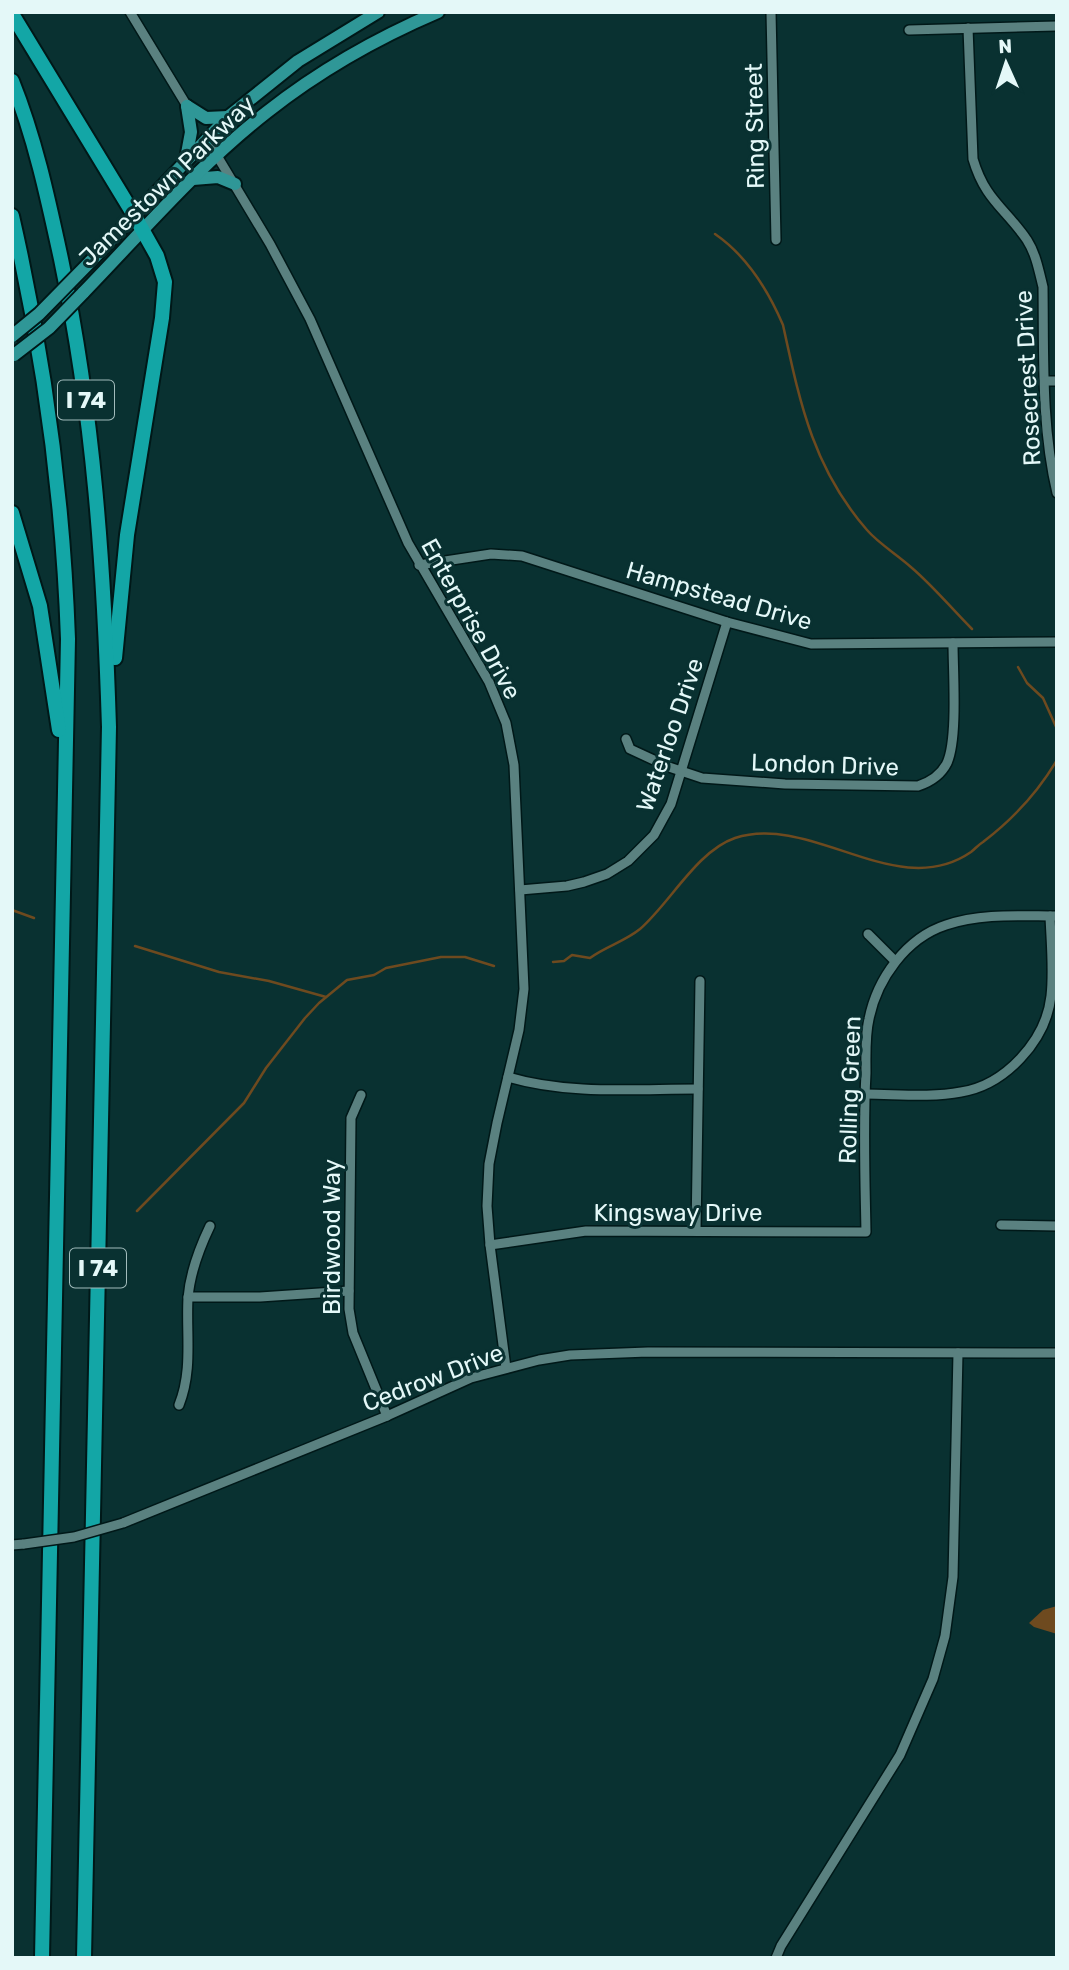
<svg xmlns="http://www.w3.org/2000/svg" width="1069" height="1970" font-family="Rubik,sans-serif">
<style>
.water{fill:#6e4a1f}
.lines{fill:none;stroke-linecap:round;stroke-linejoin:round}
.stream{stroke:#6e4a1f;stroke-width:2.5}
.minor-casing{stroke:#001818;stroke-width:12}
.major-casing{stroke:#001818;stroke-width:16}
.highway-casing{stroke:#001818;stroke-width:18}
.minor{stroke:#5a8180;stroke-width:9}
.major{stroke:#2f9797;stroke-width:12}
.highway{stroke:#13a6a6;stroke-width:14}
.minor-bridge-casing{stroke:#001818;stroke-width:12;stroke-linecap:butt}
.major-bridge-casing{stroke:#001818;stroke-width:16;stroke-linecap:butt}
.minor-bridge{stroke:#5a8180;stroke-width:9}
.major-bridge{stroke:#2f9797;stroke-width:12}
.labels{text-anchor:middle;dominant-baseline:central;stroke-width:6;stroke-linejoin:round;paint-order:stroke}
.shield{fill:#093131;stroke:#a2bcbc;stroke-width:2}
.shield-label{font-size:23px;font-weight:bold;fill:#e4f8f8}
.street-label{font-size:24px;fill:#e4f8f8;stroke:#093131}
</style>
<rect width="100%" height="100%" fill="#093131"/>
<!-- water -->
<path class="water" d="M1057,1606V1634L1034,1627L1029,1623L1043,1610Z"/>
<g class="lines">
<!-- stream -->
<g class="stream">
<path d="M715,234C747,256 768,290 783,325C800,403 813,468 867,530C879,544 898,555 912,568C934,587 952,609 972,629"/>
<path d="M1018,667L1027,683L1043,698L1057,729"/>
<path d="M12,910L34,918"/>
<path d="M135,946L219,972L269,981L326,997"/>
<path d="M553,962L564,961L572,955L590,958C606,946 624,942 640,929C670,903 697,851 735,838C813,813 897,903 971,852C975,849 978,845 983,842C1012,820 1038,792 1057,760"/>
<path d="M137,1211L244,1103L266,1068L305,1018L319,1003L347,980L374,975L386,968L441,957H465L494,966"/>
</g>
<defs>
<g id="minor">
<path d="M130,12L187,106"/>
<path d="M771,12L776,240"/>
<path d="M968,28L973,159C985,200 1005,208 1027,240C1036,254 1039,271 1043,287C1044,355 1041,426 1057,493"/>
<path d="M909,30L1057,26"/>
<path d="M207,139L270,244L310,319L408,543L489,682L506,723L514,765L524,989L519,1030L497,1123L489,1164L487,1206L490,1245L506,1368"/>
<path d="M1045,381H1057"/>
<path d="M419,565L491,554L522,556L727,622L811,644L1057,642"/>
<path d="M626,739L630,749L669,767L702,778L785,784L918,786C930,782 941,775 947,763C958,739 953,671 953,643"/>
<path d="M520,890L567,886L584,882L607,874L628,861L654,835L671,804L727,622"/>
<path d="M868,934L895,961"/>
<path d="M508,1077C569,1095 634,1089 698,1089"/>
<path d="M865,1094C896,1094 930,1098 961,1092C1005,1085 1046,1041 1051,996C1054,970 1051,942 1050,916"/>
<path d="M361,1095L351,1118L349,1309L353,1333L387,1416"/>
<path d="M1001,1225L1057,1226"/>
<path d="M696,1231L700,981"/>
<path d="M490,1245L586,1231L866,1232C865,1179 863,1126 866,1073C866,1055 865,1036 869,1019C877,979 906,938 946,925C981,913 1020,916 1057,916"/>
<path d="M188,1297H260L349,1291"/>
<path d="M179,1405C193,1370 186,1335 188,1298C190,1273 199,1249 210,1226"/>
<path d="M123,1523L387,1416L471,1378L539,1360L570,1355L648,1352L1057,1353"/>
<path d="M12,1545L24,1544"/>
<path d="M776,1958L781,1946L900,1755L933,1679L945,1636L953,1577L958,1353"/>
</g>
<g id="major">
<path d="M187,106L206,118L228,117"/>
<path d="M186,159L191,132L187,106"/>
<path d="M193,179L218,177L235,184"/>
<path d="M90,262L228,117L298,61L378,12"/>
<path d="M83,293C143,231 199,165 267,112C319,71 377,38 438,12"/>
</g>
<g id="highway">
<path d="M12,14L134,215L157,256L165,282L162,318L127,535L115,658"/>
<path d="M12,81C35,138 48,199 61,259C94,417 104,567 109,727L84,1958"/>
<path d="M12,216C44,356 63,496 68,639L42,1958"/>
<path d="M12,513L40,606L59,730"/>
</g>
</defs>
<!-- minor casing -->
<use href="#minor" class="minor-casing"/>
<!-- major casing -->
<use href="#major" class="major-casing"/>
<!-- highway casing -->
<use href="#highway" class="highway-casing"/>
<!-- minor -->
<use href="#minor" class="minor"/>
<!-- major -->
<use href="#major" class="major"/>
<!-- highway -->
<use href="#highway" class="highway"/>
<defs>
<path id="minor-bridge" d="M24,1544L74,1537L123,1523"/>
<g id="major-bridge">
<path d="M12,336L39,314L90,262"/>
<path d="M14,355L49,328L83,293"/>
</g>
</defs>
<!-- minor-bridge casing -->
<use href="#minor-bridge" class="minor-bridge-casing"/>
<!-- major-bridge casing -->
<use href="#major-bridge" class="major-bridge-casing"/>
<!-- minor-bridge -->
<use href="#minor-bridge" class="minor-bridge"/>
<!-- major-bridge -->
<use href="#major-bridge" class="major-bridge"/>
</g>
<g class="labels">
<!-- shield labels -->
<g class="shield">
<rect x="58" y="380.5" width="56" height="39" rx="5"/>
<rect x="70" y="1248.5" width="56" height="39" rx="5"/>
</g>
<g class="shield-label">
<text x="86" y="400">I 74</text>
<text x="98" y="1268">I 74</text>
</g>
<!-- street labels -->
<g class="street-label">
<text transform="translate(755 126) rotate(-91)">Ring Street</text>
<text transform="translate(167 181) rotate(-44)">Jamestown Parkway</text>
<text transform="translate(1028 378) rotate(-93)">Rosecrest Drive</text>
<text transform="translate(719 596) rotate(16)">Hampstead Drive</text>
<text transform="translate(471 619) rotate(61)">Enterprise Drive</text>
<text transform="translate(670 735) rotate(-71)">Waterloo Drive</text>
<text transform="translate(825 765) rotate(2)">London Drive</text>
<text transform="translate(850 1090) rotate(-88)">Rolling Green</text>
<text x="678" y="1213">Kingsway Drive</text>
<text transform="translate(332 1237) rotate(-90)">Birdwood Way</text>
<text transform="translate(433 1378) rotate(-21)">Cedrow Drive</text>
</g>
</g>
<!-- border -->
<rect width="1069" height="1970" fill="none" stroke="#e4f8f8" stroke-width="28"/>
<!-- north arrow -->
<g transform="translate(1006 63) rotate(357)" stroke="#093131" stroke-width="5" paint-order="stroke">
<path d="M0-5L12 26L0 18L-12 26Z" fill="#e4f8f8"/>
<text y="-10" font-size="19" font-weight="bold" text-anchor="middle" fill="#e4f8f8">N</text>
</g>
</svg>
